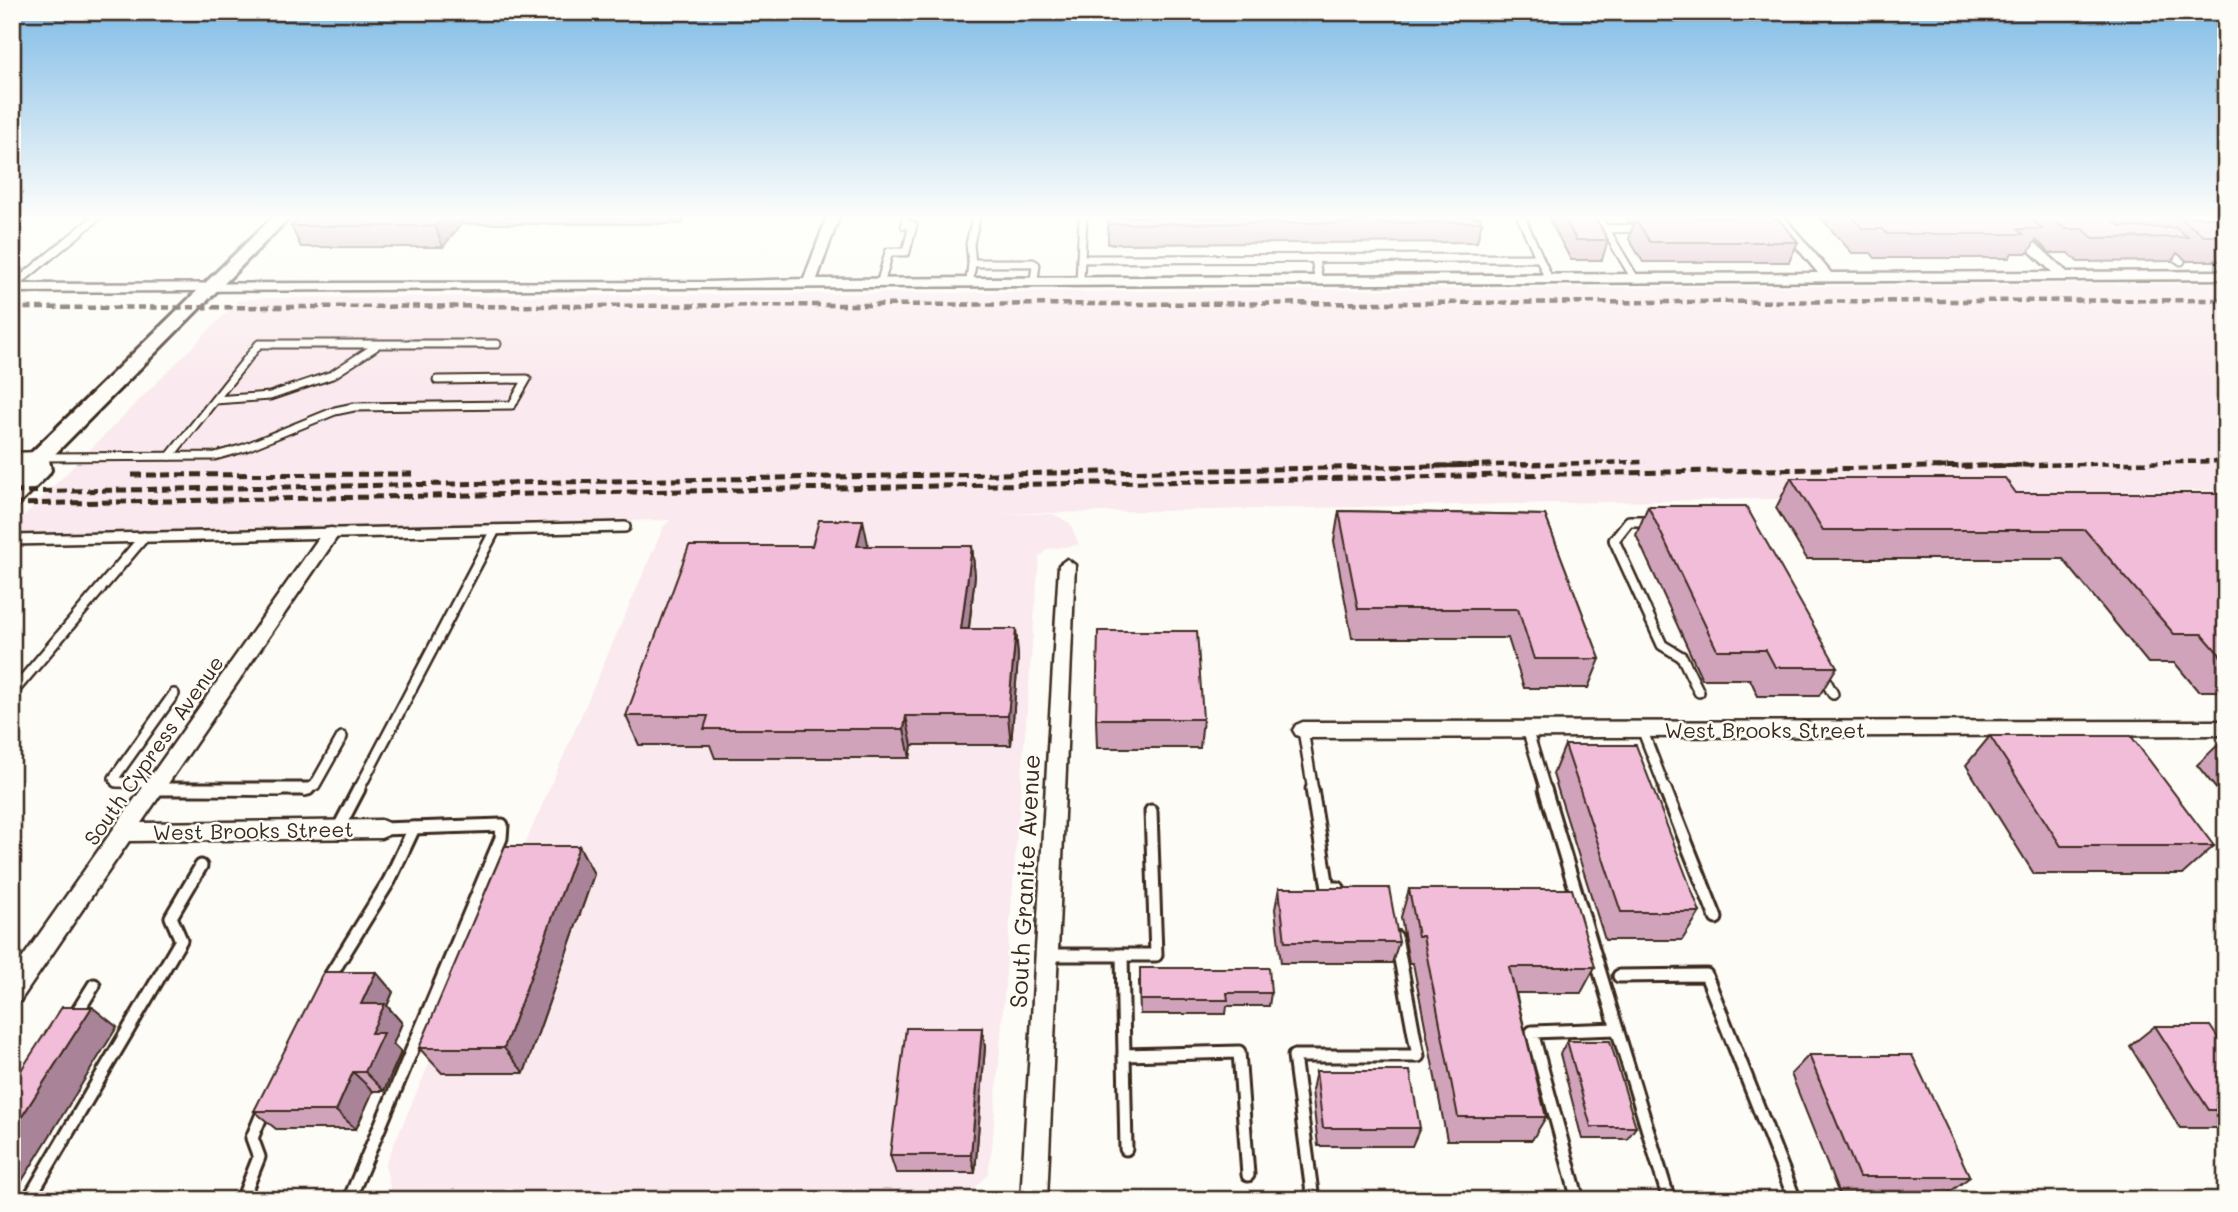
<svg xmlns="http://www.w3.org/2000/svg" width="2238" height="1212" font-family="Mali,sans-serif">
<style>
.built{fill:#fae9ee}
.lines{fill:none;stroke-linecap:round;stroke-linejoin:round}
.lane-far2-casing{stroke:#3b2a1e;stroke-width:11}
.lane-far1-casing{stroke:#3b2a1e;stroke-width:14}
.lane-casing{stroke:#3b2a1e;stroke-width:17}
.street-casing{stroke:#3b2a1e;stroke-width:5}
.secondary-casing{stroke:#3b2a1e;stroke-width:6}
.lane-far2{stroke:#fdfcf7;stroke-width:7}
.lane-far1{stroke:#fdfcf7;stroke-width:9}
.lane{stroke:#fdfcf7;stroke-width:11}
.street{fill:#fdfcf7;fill-rule:evenodd}
.secondary{fill:#fdfcf7;fill-rule:evenodd}
.rail-far1{stroke:#3b2a1e;stroke-width:4.5;stroke-dasharray:8 4.5;stroke-linecap:butt}
.rail{stroke:#3b2a1e;stroke-width:5;stroke-dasharray:10 5;stroke-linecap:butt}
.wall{fill:#d0a3bb;stroke:#3b2a1e;stroke-width:2}
.shaded-wall{fill:#a98498;stroke:#3b2a1e;stroke-width:2}
.building{fill:#f2bdd9;stroke:#3b2a1e;stroke-width:2}
.labels{text-anchor:middle;dominant-baseline:central;stroke-width:5;stroke-linejoin:round;paint-order:stroke}
.street-label{font-size:21px;fill:#3b2a1e;stroke:#fdfcf7}
.near-street-label{font-size:24px;fill:#3b2a1e;stroke:#fdfcf7}
</style>
<rect width="100%" height="100%" fill="#fdfcf7"/>
<filter id="ink" filterUnits="userSpaceOnUse"><feTurbulence type="fractalNoise" baseFrequency=".0143" numOctaves="2"/><feDisplacementMap in="SourceGraphic" scale="14" xChannelSelector="R" yChannelSelector="G"/><feConvolveMatrix kernelMatrix="1 2 1 2 8 2 1 2 1" color-interpolation-filters="sRGB"/></filter>
<g filter="url(#ink)">
<!-- built -->
<path class="built" d="M2226,283V490L992,514H1053L1070,523L1079,545L1047,549L1039,558L992,1148L988,1174L968,1196L391,1191L385,1165L664,526L670,520L12,533V528L238,301L261,298Z"/>
<g class="lines">
<defs>
<g id="lane-far2">
<path d="M1521,217L1548,277"/>
<path d="M1598,217L1634,277"/>
<path d="M1605,229L1642,228"/>
<path d="M2166,250L2181,261"/>
<path d="M1315,258L1318,278"/>
<path d="M1081,259L1539,258"/>
<path d="M972,263L970,244L976,217"/>
<path d="M970,280L972,263H1033L1036,265L1034,280"/>
<path d="M1080,280L1083,217"/>
<path d="M881,281L889,252H906L913,225H905L907,217"/>
<path d="M12,287L97,217"/>
<path d="M215,400L270,396L332,375L375,347"/>
<path d="M170,456L259,344H497"/>
<path d="M42,457L215,456L244,448L335,411L354,407L512,405L527,379L437,380"/>
</g>
<g id="lane-far1">
<path d="M1652,521H1629L1614,540L1662,645L1682,657L1699,692"/>
<path d="M12,540L625,527"/>
<path d="M1822,674L1833,694"/>
<path d="M12,693L144,537"/>
<path d="M1527,729L1546,791"/>
<path d="M1642,729L1666,791"/>
<path d="M1303,730L1313,791"/>
<path d="M156,783L116,782L114,778L174,694"/>
<path d="M155,789L280,791"/>
<path d="M305,791L315,785L342,737"/>
<path d="M358,791L495,530"/>
</g>
<g id="lane">
<path d="M155,789H308"/>
<path d="M1312,789L1328,888H1338"/>
<path d="M1545,789L1617,1029"/>
<path d="M1665,789L1716,918"/>
<path d="M338,829L359,789"/>
<path d="M1049,955H1122L1124,1055L1239,1052L1248,1175"/>
<path d="M1122,955H1156L1151,811"/>
<path d="M1619,976L1706,975L1795,1200"/>
<path d="M327,981L389,881L414,828"/>
<path d="M74,1017L94,985"/>
<path d="M1124,1055L1126,1149"/>
<path d="M28,1200L181,940L171,917L201,866"/>
<path d="M242,1200L259,1157L252,1138L265,1107"/>
<path d="M349,1200L501,838L502,825L381,829"/>
<path d="M1313,1200L1294,1056H1418L1396,937"/>
<path d="M1578,1200L1532,1032L1617,1029L1669,1200"/>
</g>
<g id="street">
<path d="M827,217H839L817,279L1818,273L1772,217H1784L1831,273L2052,272L1994,217H2007L2067,272L2226,271V279L12,292V284L708,282L804,279Z"/>
<path d="M40,452L48,457L45,460L12,463V453Z"/>
<path d="M331,528L337,529L339,533L337,537L141,823L381,820L388,823L391,829L388,835L381,838L129,841L20,1001L12,1004V973L325,529Z"/>
<path d="M1067,559L1075,565L1047,1200H1021L1059,565Z"/>
<path d="M2226,721V735L1303,738L1296,735L1293,730L1296,725L1303,722Z"/>
</g>
<path id="secondary" d="M273,217H290L49,460L51,470L48,475L20,503L12,505V485L18,479L12,481V464L32,452Z"/>
</defs>
<!-- lane-far2 casing -->
<use href="#lane-far2" class="lane-far2-casing"/>
<!-- lane-far1 casing -->
<use href="#lane-far1" class="lane-far1-casing"/>
<!-- lane casing -->
<use href="#lane" class="lane-casing"/>
<!-- street casing -->
<use href="#street" class="street-casing"/>
<!-- secondary casing -->
<use href="#secondary" class="secondary-casing"/>
<!-- lane-far2 -->
<use href="#lane-far2" class="lane-far2"/>
<!-- lane-far1 -->
<use href="#lane-far1" class="lane-far1"/>
<!-- lane -->
<use href="#lane" class="lane"/>
<!-- street -->
<use href="#street" class="street"/>
<!-- secondary -->
<use href="#secondary" class="secondary"/>
<!-- rail-far1 -->
<g class="rail-far1">
<path d="M12,308L2226,300"/>
<path d="M1396,467L1646,462"/>
<path d="M1938,467L2226,461"/>
</g>
<!-- rail -->
<g class="rail">
<path d="M132,475L415,474"/>
<path d="M12,492L1491,465"/>
<path d="M12,504L2028,465"/>
</g>
</g>
<!-- wall -->
<g class="wall">
<path d="M300,217H686L682,224H461L443,247H301L291,226Z"/>
<path d="M1108,217L1482,222L1477,242L1108,244Z"/>
<path d="M1548,217H1595L1608,240L1602,260H1571Z"/>
<path d="M1625,217H1772L1798,242L1789,262H1643L1629,239L1634,223H1628Z"/>
<path d="M1820,217H2221L2226,220V261H2187L2177,253L2172,261L2078,262L2068,253H2050L2036,240L2028,253H2012L2009,258H1875L1871,253H1852Z"/>
<path d="M1791,478L2016,493H2226V691H2198L2175,663H2148L2063,559H1807L1776,508Z"/>
<path d="M1648,506L1837,667L1819,696H1758L1750,679H1702L1636,535Z"/>
<path d="M1339,511L1545,515L1600,659L1588,688H1524L1508,638H1352L1334,541Z"/>
<path d="M868,546H972L975,576L969,629H1016L1018,658L1011,745H912L910,758H715L710,745H639L626,716Z"/>
<path d="M1096,719H1203L1200,748H1097Z"/>
<path d="M1990,736L2214,846L2183,874H2034L1966,765Z"/>
<path d="M2226,737V801L2197,765Z"/>
<path d="M1565,745L1700,912L1682,940H1605L1553,774Z"/>
<path d="M579,846L594,874L524,1073H442L419,1048Z"/>
<path d="M1279,888L1399,942L1392,963H1281L1275,909Z"/>
<path d="M1409,889L1595,967L1581,993H1516L1546,1117L1532,1140H1447L1413,963H1409L1401,917Z"/>
<path d="M1139,981L1271,993L1269,1006H1227L1226,1014H1140Z"/>
<path d="M393,992L387,1006L402,1023L393,1044L401,1052L384,1091H373L356,1129H276L254,1111Z"/>
<path d="M2155,1026L2226,1050V1128H2180L2130,1046Z"/>
<path d="M982,1028L985,1047L975,1173H896L890,1155Z"/>
<path d="M1567,1041L1636,1127L1627,1139H1582L1560,1054Z"/>
<path d="M1809,1055L1970,1177L1947,1194H1839L1791,1074Z"/>
<path d="M1316,1071L1420,1128L1412,1146H1318L1312,1090Z"/>
</g>
<!-- shaded-wall -->
<g class="shaded-wall">
<path d="M442,217H458L461,224L443,247L435,226Z"/>
<path d="M680,217H686L682,224Z"/>
<path d="M863,520L869,549L857,546Z"/>
<path d="M972,546L975,576L965,658L961,629Z"/>
<path d="M1016,629L1018,658L1011,745L1008,716Z"/>
<path d="M906,716L912,745L910,758L904,729Z"/>
<path d="M579,846L594,874L524,1073L504,1048Z"/>
<path d="M376,972L393,992L387,1006L402,1023L393,1044L401,1052L384,1091L365,1072L371,1033L361,1004Z"/>
<path d="M92,1007L117,1027L12,1197V1132Z"/>
<path d="M982,1028L985,1047L975,1173L971,1155Z"/>
<path d="M353,1072L373,1091L356,1129L336,1111Z"/>
</g>
<!-- building -->
<g class="building">
<path d="M300,217H442L435,226H291Z"/>
<path d="M1108,217H1479L1482,222L1108,224Z"/>
<path d="M1564,217H1595L1608,240H1576Z"/>
<path d="M1643,217H1772L1774,219H1779L1798,242H1650L1635,218H1644Z"/>
<path d="M1852,217H2029L2042,229H2018L2023,234H1887L1883,229H1863Z"/>
<path d="M2051,217H2109L2121,227L2176,228L2188,237L2093,238L2083,229H2065Z"/>
<path d="M2179,217H2221L2226,220V236H2204Z"/>
<path d="M1791,478H2005L2016,493H2226V662L2202,634H2174L2085,530H1823Z"/>
<path d="M1648,506H1746L1837,667H1775L1766,650H1717Z"/>
<path d="M1339,511L1545,515L1600,659H1534L1518,609H1358Z"/>
<path d="M819,520H863L857,546H972L961,629H1016L1008,716H906L904,729H704L708,716H626L689,546H812Z"/>
<path d="M1098,631H1197L1203,719H1096Z"/>
<path d="M1990,736H2131L2214,846H2061Z"/>
<path d="M1565,745H1636L1700,912H1621Z"/>
<path d="M505,846H579L504,1048H419Z"/>
<path d="M1279,888H1389L1399,942H1285Z"/>
<path d="M1409,889H1572L1595,967H1509L1546,1117H1458L1423,936H1418Z"/>
<path d="M1140,968H1269L1271,993H1227L1228,1000H1140Z"/>
<path d="M324,972H376L361,1004H385L371,1033H383L365,1072H353L336,1111H254Z"/>
<path d="M62,1007H92L12,1132V1084Z"/>
<path d="M2155,1026H2210L2226,1050V1110H2209Z"/>
<path d="M906,1028H982L971,1155H890Z"/>
<path d="M1567,1041H1610L1636,1127H1591Z"/>
<path d="M1809,1055H1912L1970,1177H1859Z"/>
<path d="M1316,1071H1410L1420,1128H1323Z"/>
</g>
</g>
<!-- sky -->
<linearGradient id="sky" x2="0" y2="1"><stop stop-color="#7fbbe6"/><stop offset="0.56" stop-color="#fefefb"/><stop offset="1" stop-color="#fefefb" stop-opacity="0"/></linearGradient>
<rect width="2238" height="387" fill="url(#sky)"/>
<g class="labels">
<!-- street labels -->
<g class="street-label">
<text x="1765" y="729">West Brooks Street</text>
<text transform="translate(153 750) rotate(-55)">South Cypress Avenue</text>
<text transform="translate(253 830) rotate(-1)">West Brooks Street</text>
</g>
<!-- near-street labels -->
<g class="near-street-label">
<text transform="translate(1024 881) rotate(-87)">South Granite Avenue</text>
</g>
</g>
<!-- margin -->
<rect width="2238" height="1212" fill="none" stroke="#fdfcf7" stroke-width="42"/>
<rect x="21" y="21" width="2196" height="1170" fill="none" stroke="#3b2a1e" stroke-width="2.5" filter="url(#ink)"/>
</svg>
